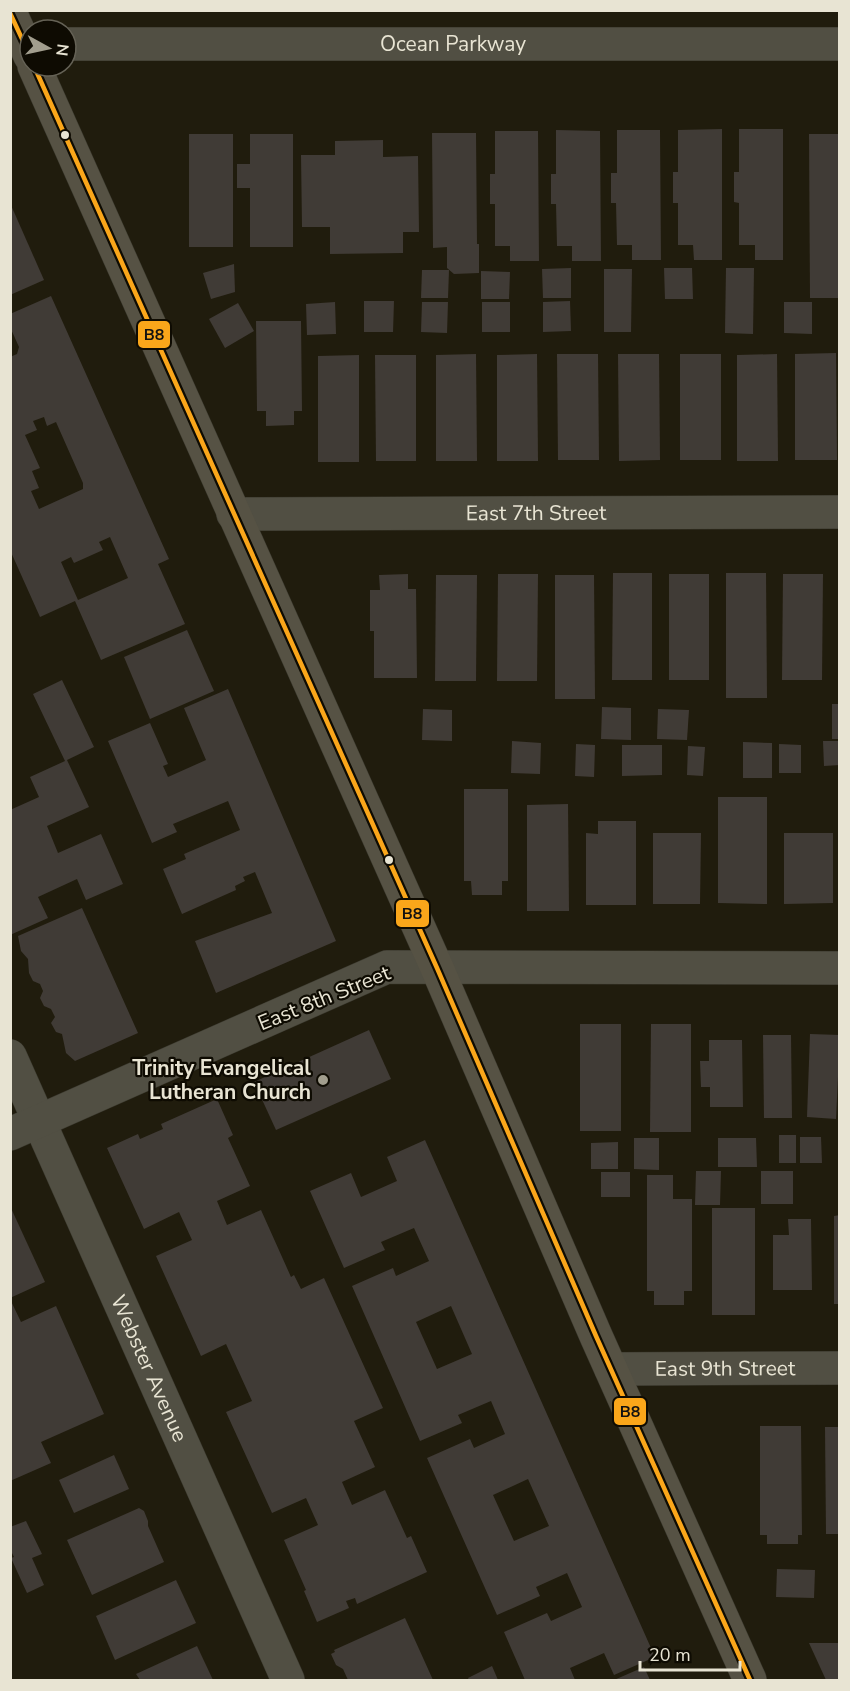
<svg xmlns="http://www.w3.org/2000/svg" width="850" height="1691" font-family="'Nunito Sans',sans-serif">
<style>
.building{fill:#403b36;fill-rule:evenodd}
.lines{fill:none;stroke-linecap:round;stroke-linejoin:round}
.street-casing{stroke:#3a382d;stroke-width:34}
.secondary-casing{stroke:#3a382d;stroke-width:34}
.street{stroke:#514f43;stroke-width:33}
.secondary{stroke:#565244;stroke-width:33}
.bus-1-casing{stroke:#0e0b02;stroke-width:9}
.bus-1{stroke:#faa61a;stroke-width:4.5}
.bus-dot{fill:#e8e4d3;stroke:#0e0b02;stroke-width:2}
.poi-dot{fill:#a29e8e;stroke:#0e0b02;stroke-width:2}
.labels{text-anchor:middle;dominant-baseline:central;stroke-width:4.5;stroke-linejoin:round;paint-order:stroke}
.street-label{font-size:21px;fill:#e8e4d3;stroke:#0e0b02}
.poi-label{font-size:21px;font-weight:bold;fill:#e8e4d3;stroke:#0e0b02;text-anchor:end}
.line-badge{stroke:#0e0b02;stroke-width:2}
.pale-badge-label{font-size:16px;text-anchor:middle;font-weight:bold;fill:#111}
</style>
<rect width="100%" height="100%" fill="#201c0d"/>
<!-- building -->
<g class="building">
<path d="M722,129V260H694L693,245H678V203H673V172H678V130Z"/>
<path d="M739,129H783V260H755V245H739V203L734,202V172H739Z"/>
<path d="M556,130L600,131L601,261H572V246H557L556,204H551V174H556Z"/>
<path d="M617,130H660L661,260H632V245H617L616,203H611V173H617Z"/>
<path d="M495,131H538L539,261H510V246H495V204H490V174H495Z"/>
<path d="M432,133H476L477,244H479V273L454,274L447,268V247L433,248Z"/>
<rect x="189" y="134" width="44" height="113"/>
<path d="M250,134H293V247H250V188H237V164H250Z"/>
<path d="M809,134H840V298H810Z"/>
<path d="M383,140V157L418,156L419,232H403V253L330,254V227H302L301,155H335V141Z"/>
<path d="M10,203L44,280L10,295Z"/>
<path d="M234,264L235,292L211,299L203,273Z"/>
<path d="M571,268V298H543L542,269Z"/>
<path d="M664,268H692L693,299H665Z"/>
<path d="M726,268H754L753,334L725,333Z"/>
<path d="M604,269H632L631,332H604Z"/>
<path d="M422,270H449L448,298H421Z"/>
<path d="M481,271L510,272L509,299H481Z"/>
<path d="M51,296L169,559L158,564L185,624L101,660L75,601L40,617L10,550V357L17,354L19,347L10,327V314ZM44,417L47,426L56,422L83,483V489L39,509L31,491L39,488L32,471L40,468L25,435L37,430L33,421ZM110,537L128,578L78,600L61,562L71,557L74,563L103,550L99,542Z"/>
<path d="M364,301H394L393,332H364Z"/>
<path d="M570,301L571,331L543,332V302Z"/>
<path d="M335,302L336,334L307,335L306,304Z"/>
<path d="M422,302H448L447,333L421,332Z"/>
<rect x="482" y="302" width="28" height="30"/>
<path d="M784,302H812V334L784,333Z"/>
<path d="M238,303L254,331L225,348L209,319Z"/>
<path d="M256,321H301L302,411H294V425L266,426V411H257Z"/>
<path d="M836,353L837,460H795V354Z"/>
<path d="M476,354L477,461H436V355Z"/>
<path d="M537,354L538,461H497V355Z"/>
<path d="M557,354H598L599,460H558Z"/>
<path d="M618,354H659L660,460L619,461Z"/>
<rect x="680" y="354" width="41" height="106"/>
<path d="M777,354L778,461H737V355Z"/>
<path d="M359,355V462H318V356Z"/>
<path d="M375,355H416V461H376Z"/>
<path d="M613,573H652V680H612Z"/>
<path d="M726,573H766L767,698H726Z"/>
<path d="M408,574V589H416L417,678H374V631H370V590H380L379,575Z"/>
<path d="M498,574H538L537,681H497Z"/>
<rect x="669" y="574" width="40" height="106"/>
<path d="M783,574H823L822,680H782Z"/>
<path d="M436,575H477L476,681H435Z"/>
<path d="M555,575H594L595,699H555Z"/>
<path d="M187,630L214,691L150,719L124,657Z"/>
<path d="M62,680L94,747L67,760L89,807L47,826L58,853L101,834L123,884L86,900L77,879L38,897L48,918L10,935V810L39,797L30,777L65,761L33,694Z"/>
<path d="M228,689L336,941L216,993L195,941L272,913L255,872L243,877L245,881L235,886L236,890L182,914L163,869L186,859L184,854L240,830L228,801L173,824L177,832L152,843L108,741L150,723L168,764L163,766L168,777L206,760L184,708Z"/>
<rect x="832" y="704" width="8" height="35"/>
<path d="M602,707L631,708V740L601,739Z"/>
<path d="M423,709L452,710V741L422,740Z"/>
<path d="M658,709L689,710L687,740L657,739Z"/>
<path d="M512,741L541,743L540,774L511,773Z"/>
<path d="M823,741H839L840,765L824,766Z"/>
<path d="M743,742L772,743V778H743Z"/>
<path d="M576,744L595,745L594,777L575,776Z"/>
<path d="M779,744L801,745V773H779Z"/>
<path d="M622,745H662V775L622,776Z"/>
<path d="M688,746L705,747L703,776L687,775Z"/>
<path d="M464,789H508V881H502V895H472L471,881H464Z"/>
<path d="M718,797H767V904L718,903Z"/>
<path d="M568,804L569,911H527V805Z"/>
<path d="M598,821H636V905H586V833L598,834Z"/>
<path d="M653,833H701L700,904H653Z"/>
<path d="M784,833H833V903L784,904Z"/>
<path d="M82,908L138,1033L75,1061L66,1053L62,1034L56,1032L51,1023L55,1017L51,1009L44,1006L40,998L43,991L40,984L33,981L29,973L28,959L21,951L18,936Z"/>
<rect x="580" y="1024" width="41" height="107"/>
<path d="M651,1024H691V1132H650Z"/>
<path d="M369,1030L391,1079L276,1130L254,1082Z"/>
<path d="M810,1034L840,1035L836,1119L807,1117Z"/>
<path d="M763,1035H791L792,1118H764Z"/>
<path d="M709,1040H742L743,1107H710V1087H701L700,1061H709Z"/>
<path d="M217,1099L233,1135L228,1138L250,1186L217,1201L227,1225L261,1210L291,1277L294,1275L301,1289L324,1278L383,1408L354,1421L375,1467L342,1482L352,1505L385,1490L407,1538L411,1536L427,1572L357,1604L355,1598L346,1601L349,1608L317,1622L304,1591L306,1590L284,1540L318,1525L306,1498L272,1513L226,1412L252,1401L226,1344L201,1356L156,1256L192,1240L179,1212L144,1229L107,1148L138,1134L140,1139L163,1129L161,1124Z"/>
<rect x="779" y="1135" width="17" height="28"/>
<path d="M800,1137H821L822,1163H800Z"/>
<path d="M634,1138H659V1170L634,1169Z"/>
<path d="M718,1138H756L757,1167H718Z"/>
<path d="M425,1140L655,1657L614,1675L604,1653L570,1668L575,1680H525L504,1632L547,1613L551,1621L582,1607L567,1573L536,1587L540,1596L497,1615L427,1458L470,1439L474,1448L505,1434L491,1401L458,1415L462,1423L420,1441L352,1286L393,1268L396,1276L429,1261L414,1228L381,1242L385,1250L344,1268L310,1191L351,1173L361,1197L397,1181L387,1157ZM451,1306L472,1354L437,1369L416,1322ZM528,1479L549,1526L514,1541L493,1495Z"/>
<path d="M618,1142V1169H591V1143Z"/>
<path d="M696,1171H721L720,1205H695Z"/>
<rect x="761" y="1171" width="32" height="33"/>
<rect x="601" y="1172" width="29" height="25"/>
<path d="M647,1175H673V1199H692V1291H684V1305H654V1291H647Z"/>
<path d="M10,1206L45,1282L10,1298Z"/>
<rect x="712" y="1208" width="43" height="107"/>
<path d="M840,1215V1304H834V1216Z"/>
<path d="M788,1219H811L812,1290H773V1235H789Z"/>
<path d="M10,1299L21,1322L56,1306L104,1414L41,1442L51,1463L10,1481Z"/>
<path d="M760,1426H801L802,1535H798V1544H767V1535H760Z"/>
<path d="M825,1427H840V1534H826Z"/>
<path d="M114,1455L129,1489L74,1513L59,1480Z"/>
<path d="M139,1508L144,1511L148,1521V1526L164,1562L92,1595L67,1540Z"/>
<path d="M26,1521L42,1554L32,1558L44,1585L27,1593L11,1558L14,1557L10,1549V1527Z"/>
<path d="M777,1569L815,1570L814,1598L776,1597Z"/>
<path d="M176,1580L196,1623L115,1660L96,1616Z"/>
<path d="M405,1618L433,1680H348L343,1669L336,1665L331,1654L335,1652L334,1650Z"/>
<path d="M809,1643H840V1680H826Z"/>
<path d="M197,1646L213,1680H140L136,1674Z"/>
<path d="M492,1666L498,1680H469L468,1678Z"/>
<path d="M644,1667L650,1680H614Z"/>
</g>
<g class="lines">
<defs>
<g id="street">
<path id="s1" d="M66,44H840"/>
<path id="s2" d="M233,514L840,512"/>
<path id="s3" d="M10,1056L288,1680"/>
<path d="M10,1134L387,967L840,968"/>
<path id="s4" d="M611,1369L840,1368"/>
</g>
<g id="secondary">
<path d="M10,12L30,56"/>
<path d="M34,66L437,968L596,1336L750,1680"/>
</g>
</defs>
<!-- street casing -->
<use href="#street" class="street-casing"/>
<!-- secondary casing -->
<use href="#secondary" class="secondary-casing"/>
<!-- street -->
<use href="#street" class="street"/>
<!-- secondary -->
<use href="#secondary" class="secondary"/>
<defs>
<g id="bus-1">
<path d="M10,13L30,56"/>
<path d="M34,66L437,968L596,1336L750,1680"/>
</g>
</defs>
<!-- bus-1 casing -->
<use href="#bus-1" class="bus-1-casing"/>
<!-- bus-1 -->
<use href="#bus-1" class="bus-1"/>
</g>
<!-- markers -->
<g class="bus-dot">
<circle cx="65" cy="135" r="5"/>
<circle cx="389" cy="860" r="5"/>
</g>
<circle class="poi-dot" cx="323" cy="1080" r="6"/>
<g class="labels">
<!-- street labels -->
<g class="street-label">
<text stroke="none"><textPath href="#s1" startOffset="387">Ocean Parkway</textPath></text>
<text stroke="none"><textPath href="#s2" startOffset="303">East 7th Street</textPath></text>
<text transform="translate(324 998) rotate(-22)">East 8th Street</text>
<text stroke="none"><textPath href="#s3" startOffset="342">Webster Avenue</textPath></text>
<text stroke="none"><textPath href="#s4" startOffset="114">East 9th Street</textPath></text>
</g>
<!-- poi labels -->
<g class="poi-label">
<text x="311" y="1068">Trinity Evangelical<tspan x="311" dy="24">Lutheran Church</tspan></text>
</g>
</g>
<g class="line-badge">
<rect x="137" y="320" width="34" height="29" rx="6" fill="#faa61a"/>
<rect x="395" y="899" width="35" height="29" rx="6" fill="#faa61a"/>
<rect x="613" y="1397" width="34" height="29" rx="6" fill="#faa61a"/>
</g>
<g class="pale-badge-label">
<text x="154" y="340">B8</text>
<text x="412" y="919">B8</text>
<text x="630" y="1417">B8</text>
</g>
<!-- border -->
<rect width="850" height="1691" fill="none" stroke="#e8e4d3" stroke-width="24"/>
<!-- north arrow -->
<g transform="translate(48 48) rotate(98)"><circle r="28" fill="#0e0b02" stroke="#656256" stroke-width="1.5"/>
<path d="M0-4.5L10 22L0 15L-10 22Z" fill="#a29e8e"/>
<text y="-9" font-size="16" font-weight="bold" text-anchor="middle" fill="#e8e4d3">N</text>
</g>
<!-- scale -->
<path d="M640 1661v9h100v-9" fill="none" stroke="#e8e4d3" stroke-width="3"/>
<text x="649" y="1661" font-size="18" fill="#e8e4d3" stroke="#0e0b02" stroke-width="4.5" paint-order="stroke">20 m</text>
</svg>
